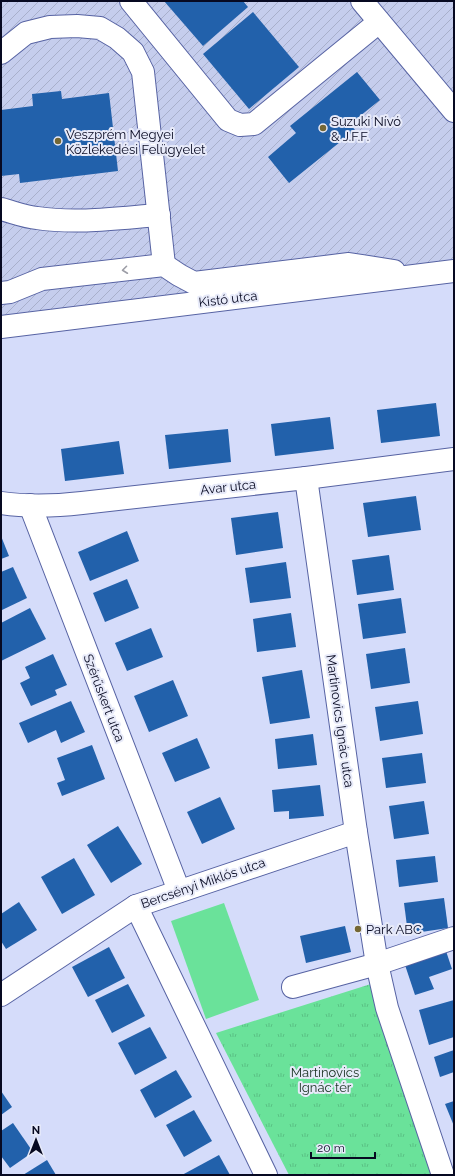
<svg xmlns="http://www.w3.org/2000/svg" width="455" height="1176" font-family="Raleway,sans-serif">
<style>
.industrial{fill:url(#industrial-furrows)}
.grass{fill:url(#grass-tufts)}
.pitch{fill:#6ae29a}
.building{fill:#2261ab}
.lines{fill:none;stroke-linecap:round;stroke-linejoin:round}
.minor-casing{stroke:#5763a3;stroke-width:24}
.minor{stroke:#fff;stroke-width:22}
.oneway{stroke:#9c9da6}
.poi-dot{fill:#746734;stroke:#e7eaf9;stroke-width:1.5}
.labels{text-anchor:middle;dominant-baseline:central;stroke-width:4;stroke-linejoin:round;paint-order:stroke}
.poi-label{font-size:13px;fill:#070921;stroke:#e7eaf9;text-anchor:start}
.street-label{font-size:13px;fill:#070921;stroke:#e7eaf9}
.park-label{font-size:13px;fill:#1b3223;stroke:#e7eaf9}
</style>
<defs>
<pattern id="industrial-furrows" width="10" height="10" patternUnits="userSpaceOnUse"><rect width="10" height="10" fill="#c5cded"/><path d="M-1 1l2-2M0 10L10 0M9 11l2-2" fill="none" stroke="#a8afcb"/></pattern>
<pattern id="grass-tufts" width="24" height="20" patternUnits="userSpaceOnUse"><rect width="24" height="20" fill="#6ae29a"/><path d="M3 7l-1-3M5 7V3M7 7l1-3M15 17l-1-3M17 17v-4M19 17l1-3" fill="none" stroke="#5ac184"/></pattern>
</defs>
<rect width="100%" height="100%" fill="#d5dcfa"/>
<!-- industrial -->
<path class="industrial" d="M1,1H454V273L1,332Z"/>
<!-- grass -->
<path class="grass" d="M374,983L435,1175H289L216,1033Z"/>
<!-- pitch -->
<path class="pitch" d="M224,903L259,1000L206,1019L171,921Z"/>
<!-- building -->
<g class="building">
<path d="M164,1H243L248,7L203,46Z"/>
<path d="M253,12L299,67L249,109L203,54Z"/>
<path d="M357,72L380,100L350,124L355,130L289,183L268,157L296,133L290,126Z"/>
<path d="M61,91L62,99L109,93L118,171L20,183L19,174L1,176V110L33,106L32,94Z"/>
<path d="M436,403L440,436L381,443L377,410Z"/>
<path d="M330,417L334,449L275,456L271,424Z"/>
<path d="M228,429L231,462L169,469L165,435Z"/>
<path d="M119,441L124,474L65,481L61,449Z"/>
<path d="M416,496L421,530L368,537L363,503Z"/>
<path d="M278,512L283,548L236,555L231,518Z"/>
<path d="M127,531L139,561L90,581L78,552Z"/>
<path d="M1,536L9,556L1,559Z"/>
<path d="M389,555L394,590L357,595L352,560Z"/>
<path d="M286,562L291,598L250,603L245,568Z"/>
<path d="M13,567L27,598L2,610L1,572Z"/>
<path d="M127,579L139,608L105,622L93,593Z"/>
<path d="M401,598L406,633L363,639L358,604Z"/>
<path d="M30,608L46,639L1,661V623Z"/>
<path d="M291,613L296,647L257,652L253,619Z"/>
<path d="M151,628L163,657L127,671L115,643Z"/>
<path d="M405,648L410,683L371,689L366,654Z"/>
<path d="M53,654L67,685L55,690L57,695L31,706L20,683L30,678L25,667Z"/>
<path d="M302,670L310,718L270,724L262,677Z"/>
<path d="M173,680L188,716L149,732L134,696Z"/>
<path d="M71,701L85,732L61,743L56,730L28,743L19,723Z"/>
<path d="M418,701L423,734L380,741L375,707Z"/>
<path d="M313,734L317,765L278,769L275,739Z"/>
<path d="M197,738L210,768L175,782L162,753Z"/>
<path d="M92,745L105,779L62,796L57,783L65,780L57,758Z"/>
<path d="M422,753L426,783L386,788L382,758Z"/>
<path d="M320,785L324,816L289,819V811L274,812L272,790Z"/>
<path d="M220,797L235,829L202,844L187,812Z"/>
<path d="M424,801L429,834L394,839L389,806Z"/>
<path d="M118,826L142,864L111,883L87,845Z"/>
<path d="M435,856L438,882L399,887L396,860Z"/>
<path d="M74,858L95,895L62,914L41,877Z"/>
<path d="M444,898L448,928L408,934L404,903Z"/>
<path d="M19,902L37,930L6,949L1,941V914Z"/>
<path d="M345,926L351,952L306,963L300,936Z"/>
<path d="M109,947L125,978L88,997L72,967Z"/>
<path d="M446,951L452,969L429,977L434,989L415,995L405,965Z"/>
<path d="M128,984L145,1016L112,1033L95,1000Z"/>
<path d="M454,1000V1018H453L454,1023V1037L429,1045L419,1010Z"/>
<path d="M150,1027L167,1058L135,1075L118,1043Z"/>
<path d="M454,1050V1072L440,1077L434,1057Z"/>
<path d="M176,1070L192,1097L155,1118L140,1090Z"/>
<path d="M1,1091L12,1107L1,1115Z"/>
<path d="M454,1101V1126L445,1104Z"/>
<path d="M194,1110L212,1141L184,1157L166,1125Z"/>
<path d="M13,1123L33,1152L10,1168L1,1156V1131Z"/>
<path d="M219,1155L230,1175H182Z"/>
<path d="M47,1160L56,1175H23Z"/>
</g>
<g class="lines">
<defs>
<g id="minor">
<path d="M131,1L228,120L240,125L254,124L379,22"/>
<path d="M362,1L454,111"/>
<path d="M1,53L26,33L50,27L77,26L100,28L117,38L133,52L143,72L164,265"/>
<path d="M1,209C13,212 25,217 37,218C77,224 119,218 159,215"/>
<path d="M1,293L10,292L42,279L164,265L179,275L194,283L349,264L394,271"/>
<path d="M1,327L454,271"/>
<path d="M306,478L356,832L377,964L387,1008L443,1175"/>
<path d="M1,503C28,507 55,506 82,503L306,478L454,459"/>
<path d="M30,505L179,891"/>
<path d="M136,906L266,1175"/>
<path d="M293,987L377,964L454,938"/>
<path d="M1,995L136,906L356,832"/>
</g>
</defs>
<!-- minor casing -->
<use href="#minor" class="minor-casing"/>
<!-- minor -->
<use href="#minor" class="minor"/>
</g>
<!-- one-way arrows -->
<defs><path id="oneway-chevron" d="M-2-3.5L2.5 0L-2 3.5" fill="none" stroke-width="1.6" stroke-linecap="round" stroke-linejoin="round"/></defs>
<use class="oneway" href="#oneway-chevron" transform="translate(125 270) rotate(173)"/>
<!-- markers -->
<g class="poi-dot">
<circle cx="323" cy="128" r="4"/>
<circle cx="58" cy="141" r="4"/>
<circle cx="358" cy="929" r="4"/>
</g>
<g class="labels">
<!-- poi labels -->
<g class="poi-label">
<text x="331" y="121">Suzuki Nívó<tspan x="331" dy="15">&amp; J.F.F.</tspan></text>
<text x="66" y="134">Veszprém Megyei<tspan x="66" dy="15">Közlekedési Felügyelet</tspan></text>
<text x="366" y="929">Park ABC</text>
</g>
<!-- street labels -->
<g class="street-label">
<text transform="translate(228 299) rotate(-7)">Kistó utca</text>
<text transform="translate(228 487) rotate(-6)">Avar utca</text>
<text transform="translate(104 698) rotate(69)">Szérűskert utca</text>
<text transform="translate(340 721) rotate(82)">Martinovics Ignác utca</text>
<text transform="translate(203 883) rotate(-19)">Bercsényi Miklós utca</text>
</g>
<!-- park labels -->
<g class="park-label">
<text x="325" y="1072">Martinovics<tspan x="325" dy="15">Ignác tér</tspan></text>
</g>
</g>
<!-- border -->
<rect width="455" height="1176" fill="none" stroke="#070921" stroke-width="4"/>
<!-- north arrow -->
<g transform="translate(36 1140)" stroke="#e7eaf9" stroke-width="3" paint-order="stroke">
<path d="M0-3L7 15L0 10L-7 15Z" fill="#070921"/>
<text y="-6" font-size="11" font-weight="bold" text-anchor="middle" fill="#070921">N</text>
</g>
<!-- scale -->
<path d="M311 1152v6h64v-6" fill="none" stroke="#070921" stroke-width="2"/>
<text x="317" y="1152" font-size="12" fill="#070921" stroke="#e7eaf9" stroke-width="3" paint-order="stroke">20 m</text>
</svg>
